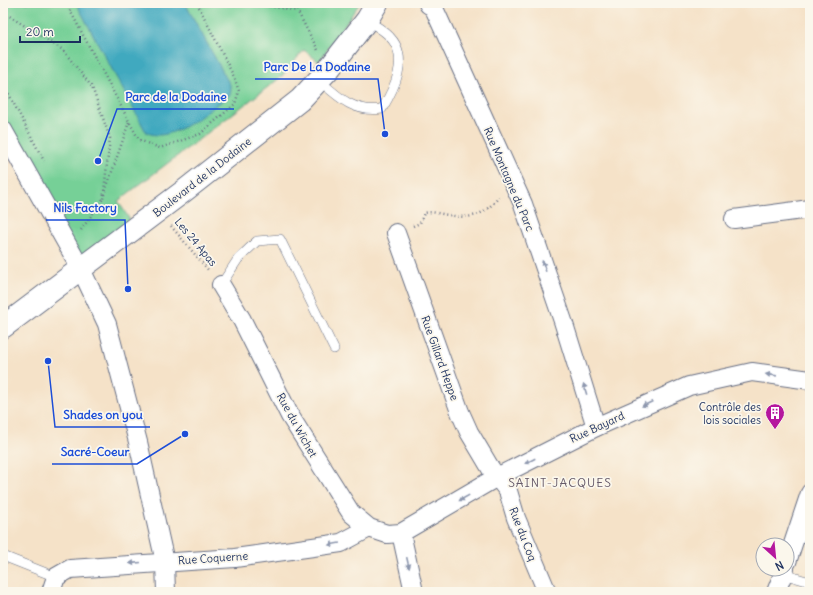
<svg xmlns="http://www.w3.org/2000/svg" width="813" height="595" font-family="Delius,sans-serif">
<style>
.park{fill:#76d097;stroke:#48807a}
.water{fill:#3fa9bf;stroke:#2d6c8e}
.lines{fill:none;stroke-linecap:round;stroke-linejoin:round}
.service-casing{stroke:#676e83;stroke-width:10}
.minor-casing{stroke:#676e83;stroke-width:20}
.tertiary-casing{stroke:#676e83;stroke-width:24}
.secondary-casing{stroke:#676e83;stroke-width:24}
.path{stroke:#676e83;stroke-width:2.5;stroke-dasharray:1 3;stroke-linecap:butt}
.service{stroke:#fff;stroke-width:9}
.minor{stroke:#fff;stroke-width:18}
.tertiary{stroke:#fff;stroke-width:22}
.secondary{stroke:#fff;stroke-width:22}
.oneway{fill:#8d97ae}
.labels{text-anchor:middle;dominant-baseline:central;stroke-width:3.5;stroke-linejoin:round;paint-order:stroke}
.street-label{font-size:11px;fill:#1b2f5e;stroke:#fbf7ec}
.poi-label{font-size:11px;fill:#1b2f5e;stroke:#fbf7ec;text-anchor:end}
.neighbourhood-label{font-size:12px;letter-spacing:1px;fill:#675b6a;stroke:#fbf7ec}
.leader{fill:none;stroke:#1d4ed8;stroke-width:1.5}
.callout-dot{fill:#1d4ed8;stroke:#fbf7ec;stroke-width:1.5}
.callout-label{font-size:12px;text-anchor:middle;font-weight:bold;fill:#1d4ed8;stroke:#fbf7ec;stroke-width:3.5;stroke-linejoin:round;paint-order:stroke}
</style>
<rect width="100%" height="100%" fill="#fbf7ec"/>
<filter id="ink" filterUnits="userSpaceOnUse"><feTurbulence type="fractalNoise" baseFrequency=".025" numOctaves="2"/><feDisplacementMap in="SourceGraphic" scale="8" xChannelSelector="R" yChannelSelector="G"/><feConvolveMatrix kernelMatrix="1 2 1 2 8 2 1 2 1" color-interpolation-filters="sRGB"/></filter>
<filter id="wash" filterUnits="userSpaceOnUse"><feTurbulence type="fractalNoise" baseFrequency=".012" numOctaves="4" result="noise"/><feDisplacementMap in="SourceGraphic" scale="16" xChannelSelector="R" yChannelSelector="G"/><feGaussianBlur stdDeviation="0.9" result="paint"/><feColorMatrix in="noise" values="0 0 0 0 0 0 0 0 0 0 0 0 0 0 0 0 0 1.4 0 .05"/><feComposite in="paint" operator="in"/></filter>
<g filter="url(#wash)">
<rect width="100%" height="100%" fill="#f5e2c8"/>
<!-- park -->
<path class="park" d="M3,3H360L319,62L304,50L281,77L118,201L130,220L80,259L3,120Z"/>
<!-- water -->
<path class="water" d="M76,3H185L230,85L231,89L230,95C211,108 170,146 146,132Z"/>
</g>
<g filter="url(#ink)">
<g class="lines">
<defs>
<g id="service">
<path d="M319,80C338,97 354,113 382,109C394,89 410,58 390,37C384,30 374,25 367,20"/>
<path d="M221,285L238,259L257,241L280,239L334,349"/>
<path d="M3,556L56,577"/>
<path d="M783,574L810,582"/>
</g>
<g id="minor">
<path d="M432,4L523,204L563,321L596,427"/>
<path d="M3,130L81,269L107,324L138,442L165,562L166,592"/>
<path d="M734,219L810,209"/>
<path d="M396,233L460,412L469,432L491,469L508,491L516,518L547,592"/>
<path d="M221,285L242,320L290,416L351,513L369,528L387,534L401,533L497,477L596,427L689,386L752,372L810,380"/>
<path d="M401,533L414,592"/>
<path d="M787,562L810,493"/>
<path d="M51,592L56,577L70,569L235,558L313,547L341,543L369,528"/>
<path d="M776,592L785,569"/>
</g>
<path id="tertiary" d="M430,3H433"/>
<path id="secondary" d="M3,327L184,191L300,100L328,70L367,20L377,3"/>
</defs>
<!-- service casing -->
<use href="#service" class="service-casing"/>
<!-- minor casing -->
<use href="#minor" class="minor-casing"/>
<!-- tertiary casing -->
<use href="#tertiary" class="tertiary-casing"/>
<!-- secondary casing -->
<use href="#secondary" class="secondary-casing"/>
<!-- path -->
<g class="path">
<path d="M66,3L139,140L160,148L200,134L235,104L239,91L234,77L197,3"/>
<path d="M250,3L297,11"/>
<path d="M293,3L318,50"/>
<path d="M3,12L63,50L92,87L110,138L103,200"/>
<path d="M3,83L44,161"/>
<path d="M104,195L129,122"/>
<path d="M171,226L209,271"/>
<path d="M413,226L420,223L424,213C434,211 439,214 449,215C472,220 484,215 499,197"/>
<path d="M81,230L103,199"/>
</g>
<!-- service -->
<use href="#service" class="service"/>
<!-- minor -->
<use href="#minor" class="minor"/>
<!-- tertiary -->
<use href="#tertiary" class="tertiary"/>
<!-- secondary -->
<use href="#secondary" class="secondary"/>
</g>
<!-- one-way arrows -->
<defs><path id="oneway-solid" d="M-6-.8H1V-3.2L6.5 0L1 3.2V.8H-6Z"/></defs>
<g class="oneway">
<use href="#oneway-solid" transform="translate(544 266) rotate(-109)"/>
<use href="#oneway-solid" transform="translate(771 375) rotate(-172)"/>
<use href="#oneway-solid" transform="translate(585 389) rotate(-107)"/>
<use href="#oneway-solid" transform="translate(647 404) rotate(156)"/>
<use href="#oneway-solid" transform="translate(530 461) rotate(153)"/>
<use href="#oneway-solid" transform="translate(464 498) rotate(151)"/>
<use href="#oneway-solid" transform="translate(334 544) rotate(170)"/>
<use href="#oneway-solid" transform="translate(135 563) rotate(175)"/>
<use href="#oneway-solid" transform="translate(408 563) rotate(77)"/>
</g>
</g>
<!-- icons -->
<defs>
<symbol id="building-pin" viewBox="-11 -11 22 30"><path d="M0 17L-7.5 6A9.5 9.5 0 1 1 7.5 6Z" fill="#b5179e" stroke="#fbf7ec"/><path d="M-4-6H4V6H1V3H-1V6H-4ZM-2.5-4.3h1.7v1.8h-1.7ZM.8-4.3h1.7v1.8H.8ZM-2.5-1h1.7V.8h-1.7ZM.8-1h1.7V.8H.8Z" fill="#fff"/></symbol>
</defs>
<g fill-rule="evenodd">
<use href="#building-pin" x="764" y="402" width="22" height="30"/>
</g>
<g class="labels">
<!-- street labels -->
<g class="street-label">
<text transform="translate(202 177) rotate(-38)">Boulevard de la Dodaine</text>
<text transform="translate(509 179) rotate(67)">Rue Montagne du Parc</text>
<text transform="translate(196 242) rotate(50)">Les 24 Apas</text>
<text transform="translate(440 358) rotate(70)">Rue Gillard Heppe</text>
<text transform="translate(297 425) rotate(61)">Rue du Wichet</text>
<text transform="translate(597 427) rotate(-25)">Rue Bayard</text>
<text transform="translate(523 534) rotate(69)">Rue du Coq</text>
<text transform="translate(213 558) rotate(-4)">Rue Coquerne</text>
</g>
<!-- poi labels -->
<g class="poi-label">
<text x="761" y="407">Contrôle des<tspan x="761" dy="13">lois sociales</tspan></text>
</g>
<!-- neighbourhood labels -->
<g class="neighbourhood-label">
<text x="560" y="482">SAINT-JACQUES</text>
</g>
</g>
<!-- callouts -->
<path class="leader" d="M385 134L378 79H255M98 161L117 109H234M128 289L125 220H46M48 361L55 427H150M185 434L137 464H52"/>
<g class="callout-dot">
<circle cx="385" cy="134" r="4"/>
<circle cx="98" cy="161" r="4"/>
<circle cx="128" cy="289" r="4"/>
<circle cx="48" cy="361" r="4"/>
<circle cx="185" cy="434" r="4"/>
</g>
<g class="callout-label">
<text x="317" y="71">Parc De La Dodaine</text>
<text x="176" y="101">Parc de la Dodaine</text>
<text x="85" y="212">Nils Factory</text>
<text x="103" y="419">Shades on you</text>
<text x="95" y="456">Sacré-Coeur</text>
</g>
<!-- margin -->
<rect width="813" height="595" fill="none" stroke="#fbf7ec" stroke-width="16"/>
<!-- north arrow -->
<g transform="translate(775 557) rotate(153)"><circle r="19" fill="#fbf7ec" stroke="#a1a7b3"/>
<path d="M0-3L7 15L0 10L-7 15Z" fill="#b5179e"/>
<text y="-6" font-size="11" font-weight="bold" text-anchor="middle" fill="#1b2f5e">N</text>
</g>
<!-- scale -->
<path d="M20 36v6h60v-6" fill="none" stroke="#1b2f5e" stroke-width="2"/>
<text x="26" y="36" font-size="12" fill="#1b2f5e" stroke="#fbf7ec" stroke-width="3" paint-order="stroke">20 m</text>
</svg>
